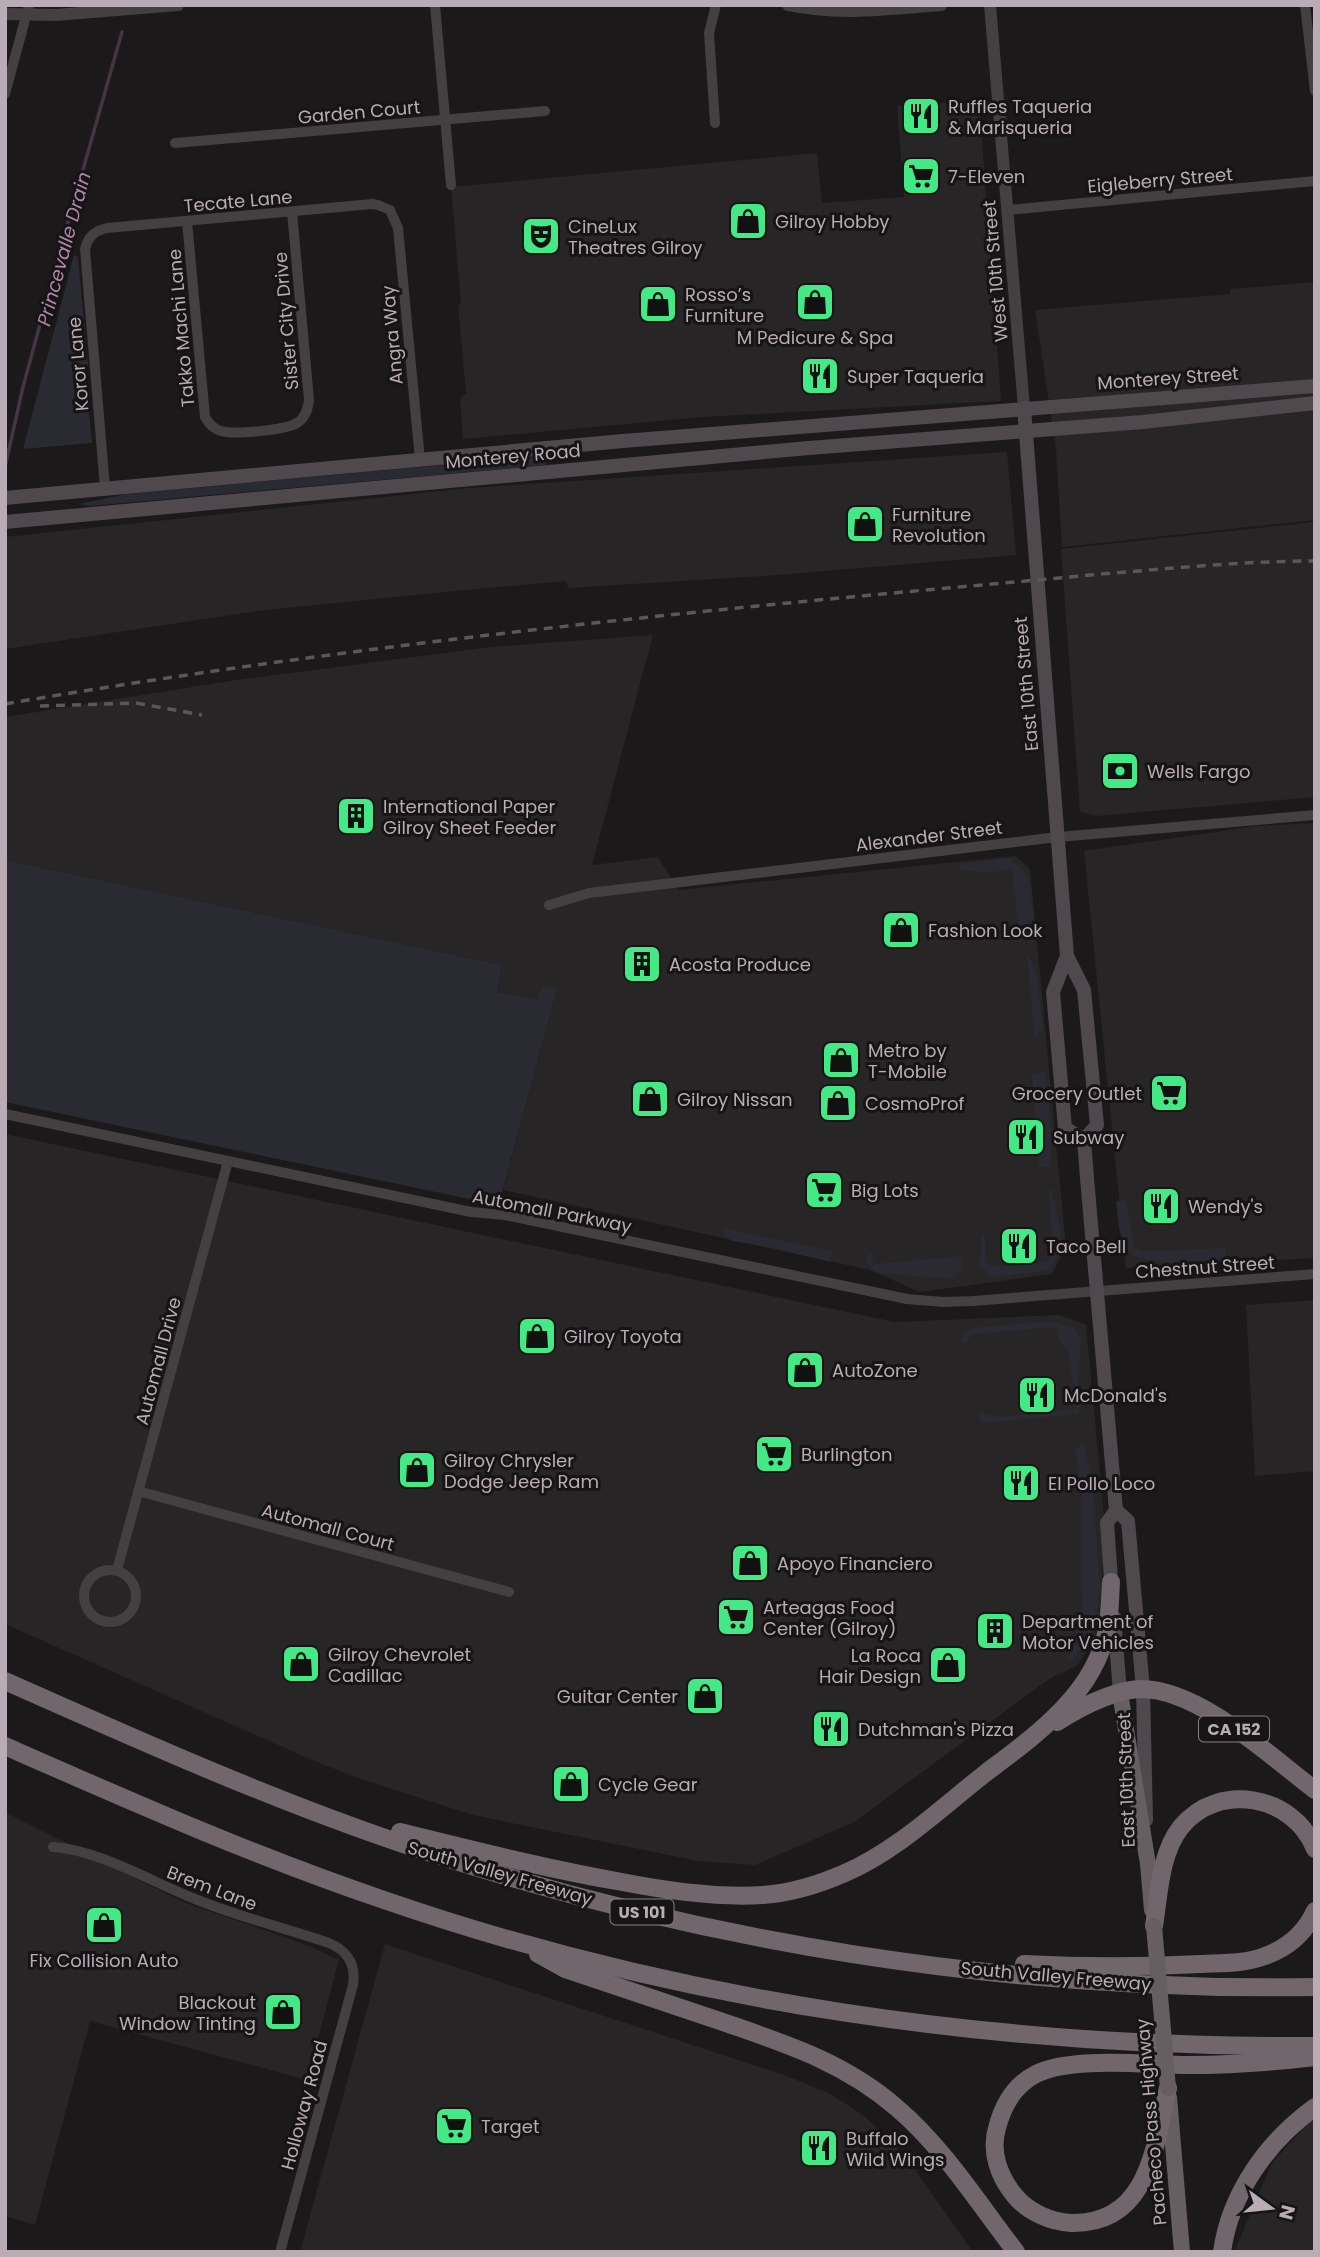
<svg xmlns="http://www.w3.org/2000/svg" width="1320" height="2257" font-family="Poppins,sans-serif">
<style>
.built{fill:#272525}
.green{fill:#292a32}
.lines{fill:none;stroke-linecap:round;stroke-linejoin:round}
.stream{stroke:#453442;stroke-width:3.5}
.minor{stroke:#443f41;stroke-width:10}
.tertiary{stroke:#443f41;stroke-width:12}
.secondary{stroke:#4f484c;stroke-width:14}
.trunk{stroke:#675e62;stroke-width:16}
.motorway{stroke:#70666b;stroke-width:18}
.rail{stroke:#5c5559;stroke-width:3.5;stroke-dasharray:9 7;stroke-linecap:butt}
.trunk-bridge{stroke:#675e62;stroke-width:16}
.labels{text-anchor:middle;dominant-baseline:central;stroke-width:6;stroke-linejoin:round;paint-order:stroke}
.shield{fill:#161414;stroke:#887e84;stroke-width:2}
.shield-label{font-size:16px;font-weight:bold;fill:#b9acb4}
.poi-label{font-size:18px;fill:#b9acb4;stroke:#161414;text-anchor:start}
.street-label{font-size:18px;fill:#b9acb4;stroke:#161414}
.water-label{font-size:19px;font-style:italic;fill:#b285a9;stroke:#161414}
</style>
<rect width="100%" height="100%" fill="#1b1919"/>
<!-- built -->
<g class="built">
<path d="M979,100L1001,401L703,417L463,439L460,399L466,393L458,306L461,303L451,187L817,153L822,203L904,197L897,106Z"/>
<path d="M1315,282V520L1062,547L1056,449L1035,310L1230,294V289Z"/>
<path d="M1007,452L1016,555L764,576L568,588L566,581L445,592L257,611L5,649V537L469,488Z"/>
<path d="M1315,522V797L1097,816L1080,812L1061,549Z"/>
<path d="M653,635L592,865L658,857L678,890L1016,856L1030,869L1066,1247L1052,1274L920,1292L870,1270L503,1190L557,990L538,1001L497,992L502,965L5,860V717L236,680L491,647Z"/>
<path d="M1315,823V1258L1126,1268L1084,851L1257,826Z"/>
<path d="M5,1134L895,1322L1060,1315L1086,1325L1104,1516L1101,1630L1078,1665L1049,1679L854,1822L755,1865L698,1861L473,1815L355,1777L312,1760L5,1624Z"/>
<path d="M1315,1300V1471L1255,1476L1246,1305Z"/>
<path d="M5,1812L183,1902L307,1945L339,1960L307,2080L90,2021L35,2225L5,2216Z"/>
<path d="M385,1944L784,2075L826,2092L845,2103L864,2116L895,2145L911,2164L973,2252H300Z"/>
<path d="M1315,2119V2252H1234L1272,2163L1309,2122Z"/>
</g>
<!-- green -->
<g class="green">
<path d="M74,255L78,257L88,365L85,370L92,443L23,449Z"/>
<path d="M544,456L547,457L546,465L89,506L79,504L126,494Z"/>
<path d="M1005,858L1011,859L1028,874L1034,919L1028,920L1030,932L1019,933L1012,870L978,873L977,870L960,871L959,864Z"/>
<path d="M5,860L502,965L497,992L538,1000L542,986L557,990L501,1196L469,1199L5,1102Z"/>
<path d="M1029,957L1036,972L1043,1027L1035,1039L1027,958Z"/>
<path d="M1045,1072L1053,1140L1049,1167H1039L1032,1073Z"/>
<path d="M1049,1188L1052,1189V1196L1055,1200C1059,1225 1069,1253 1047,1271L992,1277L980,1266L981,1235H985V1258L988,1264C1001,1267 1033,1267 1046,1261C1050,1259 1051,1257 1053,1253Z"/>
<path d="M1126,1200L1134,1247L1144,1251L1225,1248L1226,1258C1202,1261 1135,1272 1124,1244C1118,1232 1118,1215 1116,1201Z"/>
<path d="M724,1229L833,1251L830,1262L774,1248L732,1241L724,1236Z"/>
<path d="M868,1253L873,1255L872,1261L876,1264L962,1256V1269L953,1279L885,1274C873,1272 870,1268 865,1258Z"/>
<path d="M1053,1321L1073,1328L1081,1338L1078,1382L1081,1403L1079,1414L980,1423V1413L999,1417L1073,1409L1075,1399L1068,1349L1059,1340L1057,1327L972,1334L966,1343L962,1341V1337L971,1328Z"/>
<path d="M1083,1443L1092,1476L1100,1588L1095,1628L1071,1663L1068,1659L1082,1609L1081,1488L1075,1450Z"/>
</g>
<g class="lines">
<!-- stream -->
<path class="stream" d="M5,467L23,387L58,258L122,32"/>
<!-- minor -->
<g class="minor">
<path d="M435,5L451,185"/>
<path d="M1305,5L1315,91"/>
<path d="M5,94L29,5"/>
<path d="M715,123L709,33L716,5"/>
<path d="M175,143L545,111"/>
<path d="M1007,210L1315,181"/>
<path d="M187,221L205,417C209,424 213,429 221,431C233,435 286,430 297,423C305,418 308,410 309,400L292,212"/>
<path d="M105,488L85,249C88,237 94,231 107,228L372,204L378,205L390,210L398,228L420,460"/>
<path d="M549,905L589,893L1058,837L1315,815"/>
<path d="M5,1114L471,1212L505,1215L907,1299L943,1302L973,1301L1315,1274"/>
<path d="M138,1491L509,1592"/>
<circle cx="110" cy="1596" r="26"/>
<path d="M117,1570L228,1161"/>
<path d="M53,1847C99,1850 152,1882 195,1899C239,1917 285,1928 329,1943C348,1951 356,1964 353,1985L280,2252"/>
</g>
<!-- tertiary -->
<g class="tertiary">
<path d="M788,5C839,16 890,9 941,5"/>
<path d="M990,5L1024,408"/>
<path d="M5,14L56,15L178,5"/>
</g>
<!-- secondary -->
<g class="secondary">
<path d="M1024,408L1067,956L1084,990L1097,1125L1084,1140L1087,1178L1116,1510L1128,1521L1143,1689L1146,1820"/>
<path d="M5,498L623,441L1315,386"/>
<path d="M5,522L809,448L1143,422L1315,403"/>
<path d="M1067,956L1053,992L1065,1128L1084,1140"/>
<path d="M1112,1593L1107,1523L1116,1510"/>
<path d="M1114,1617L1120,1693"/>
</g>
<!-- trunk -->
<g class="trunk">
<path d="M1120,1693L1148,1864L1152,1910"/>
<path d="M1169,2097L1182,2252"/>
</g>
<!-- motorway -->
<g class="motorway">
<path d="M5,1681C136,1739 267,1798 403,1844C695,1942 1006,1992 1315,1987"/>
<path d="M1057,1722C1081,1707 1112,1690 1141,1689C1199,1689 1270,1756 1315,1790"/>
<path d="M5,1746C130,1801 254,1856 384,1900C682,2003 1000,2048 1315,2046"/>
<path d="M400,1832C473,1850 547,1869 622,1882C668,1891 716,1898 763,1895C791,1893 820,1884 845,1873C898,1850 942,1807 987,1772C1036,1735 1094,1694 1107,1630C1110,1614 1110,1598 1111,1582"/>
<path d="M1154,1926C1159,1895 1160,1853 1181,1827C1218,1781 1294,1795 1315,1849"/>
<path d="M538,1954L565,1969C616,1986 666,2003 717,2020C783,2043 843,2061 897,2108C943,2147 979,2204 1016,2252"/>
<path d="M1024,1964C1083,1967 1142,1967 1201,1964C1221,1963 1245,1964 1265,1956C1287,1948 1305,1933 1315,1911"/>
<path d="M1168,2088C1155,2145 1149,2225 1071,2223C1051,2222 1028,2212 1015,2196C999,2177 990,2152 997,2128C1003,2105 1014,2085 1036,2074C1071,2056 1147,2065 1188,2065C1230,2065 1273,2062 1315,2057"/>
<path d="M1222,2252C1230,2193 1268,2141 1315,2107"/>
</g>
<!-- rail -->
<g class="rail">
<path d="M5,704C292,655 582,622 872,595C945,588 1018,582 1090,575C1165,569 1240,561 1315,561"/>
<path d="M40,706L136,703L202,715"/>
</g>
<!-- trunk-bridge -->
<path class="trunk-bridge" d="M1154,1926L1168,2088"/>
</g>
<!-- icons -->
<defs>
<symbol id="restaurant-square" viewBox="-11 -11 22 22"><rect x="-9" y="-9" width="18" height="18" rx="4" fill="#42e984" stroke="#161414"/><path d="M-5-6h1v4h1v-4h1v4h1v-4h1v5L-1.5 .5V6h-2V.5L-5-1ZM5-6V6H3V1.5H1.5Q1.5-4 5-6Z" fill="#111"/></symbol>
<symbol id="supermarket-square" viewBox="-11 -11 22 22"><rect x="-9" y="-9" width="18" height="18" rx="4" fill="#42e984" stroke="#161414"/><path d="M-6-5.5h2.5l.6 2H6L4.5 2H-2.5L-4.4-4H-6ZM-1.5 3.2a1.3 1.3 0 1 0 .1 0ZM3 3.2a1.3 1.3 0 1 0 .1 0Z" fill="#111"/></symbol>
<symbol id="shop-square" viewBox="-11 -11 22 22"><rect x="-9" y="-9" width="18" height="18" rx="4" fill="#42e984" stroke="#161414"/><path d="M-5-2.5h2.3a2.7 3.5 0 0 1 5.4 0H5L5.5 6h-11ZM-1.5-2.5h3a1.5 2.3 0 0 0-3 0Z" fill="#111"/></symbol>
<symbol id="theatre-square" viewBox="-11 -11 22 22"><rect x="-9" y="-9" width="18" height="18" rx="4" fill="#42e984" stroke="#161414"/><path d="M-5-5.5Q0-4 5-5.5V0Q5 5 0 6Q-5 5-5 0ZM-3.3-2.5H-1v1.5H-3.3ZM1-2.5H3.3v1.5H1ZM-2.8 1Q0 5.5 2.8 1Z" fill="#111"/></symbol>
<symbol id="bank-square" viewBox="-11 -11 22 22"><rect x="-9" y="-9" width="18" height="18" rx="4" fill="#42e984" stroke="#161414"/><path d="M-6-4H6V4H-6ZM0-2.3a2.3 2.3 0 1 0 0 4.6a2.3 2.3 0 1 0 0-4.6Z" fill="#111"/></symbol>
<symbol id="building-square" viewBox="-11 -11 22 22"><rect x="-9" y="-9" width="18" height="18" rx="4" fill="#42e984" stroke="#161414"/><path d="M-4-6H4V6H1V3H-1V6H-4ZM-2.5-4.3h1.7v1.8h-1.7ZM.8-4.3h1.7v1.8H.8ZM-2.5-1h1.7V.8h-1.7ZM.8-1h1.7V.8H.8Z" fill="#111"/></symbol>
</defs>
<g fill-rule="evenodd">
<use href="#restaurant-square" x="899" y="94" width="44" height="44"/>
<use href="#supermarket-square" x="899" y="154" width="44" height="44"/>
<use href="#shop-square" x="726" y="199" width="44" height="44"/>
<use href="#theatre-square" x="519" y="214" width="44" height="44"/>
<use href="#shop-square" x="793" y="280" width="44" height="44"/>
<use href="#shop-square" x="636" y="282" width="44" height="44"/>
<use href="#restaurant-square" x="798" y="354" width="44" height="44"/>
<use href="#shop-square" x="843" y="502" width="44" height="44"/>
<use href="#bank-square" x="1098" y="749" width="44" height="44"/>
<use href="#building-square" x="334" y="794" width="44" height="44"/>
<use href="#shop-square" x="879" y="908" width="44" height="44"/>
<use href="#building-square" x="620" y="942" width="44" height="44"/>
<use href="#shop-square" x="819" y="1038" width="44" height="44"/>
<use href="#supermarket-square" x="1147" y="1071" width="44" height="44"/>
<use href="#shop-square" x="628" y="1077" width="44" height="44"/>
<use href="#shop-square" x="816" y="1081" width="44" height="44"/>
<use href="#restaurant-square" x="1004" y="1115" width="44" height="44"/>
<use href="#supermarket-square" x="802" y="1168" width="44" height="44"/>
<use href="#restaurant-square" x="1139" y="1184" width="44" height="44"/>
<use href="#restaurant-square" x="997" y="1224" width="44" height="44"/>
<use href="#shop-square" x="515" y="1314" width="44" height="44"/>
<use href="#shop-square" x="783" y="1348" width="44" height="44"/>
<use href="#restaurant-square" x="1015" y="1373" width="44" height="44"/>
<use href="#supermarket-square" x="752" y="1432" width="44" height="44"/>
<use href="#shop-square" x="395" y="1448" width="44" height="44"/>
<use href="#restaurant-square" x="999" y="1461" width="44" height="44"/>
<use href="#shop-square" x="728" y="1541" width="44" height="44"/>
<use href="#supermarket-square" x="714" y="1595" width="44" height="44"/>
<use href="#building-square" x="973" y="1609" width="44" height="44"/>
<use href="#shop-square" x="279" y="1642" width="44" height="44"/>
<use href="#shop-square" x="926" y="1643" width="44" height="44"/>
<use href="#shop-square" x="683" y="1674" width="44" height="44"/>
<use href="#restaurant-square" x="809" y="1707" width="44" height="44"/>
<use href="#shop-square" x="549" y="1762" width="44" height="44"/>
<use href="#shop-square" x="82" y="1903" width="44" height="44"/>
<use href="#shop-square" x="261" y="1990" width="44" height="44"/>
<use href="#supermarket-square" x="432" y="2104" width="44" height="44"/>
<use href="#restaurant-square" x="797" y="2126" width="44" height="44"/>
</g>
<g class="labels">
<!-- shield labels -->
<g class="shield">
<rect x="1199" y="1716.5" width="70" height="25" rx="5"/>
<rect x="610.5" y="1899.5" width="63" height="25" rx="5"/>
</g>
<g class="shield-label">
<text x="1234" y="1729">CA 152</text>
<text x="642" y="1912">US 101</text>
</g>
<!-- poi labels -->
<g class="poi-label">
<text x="948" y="106">Ruffles Taqueria<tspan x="948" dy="21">&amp; Marisqueria</tspan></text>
<text x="948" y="176">7-Eleven</text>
<text x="775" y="221">Gilroy Hobby</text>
<text x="568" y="226">CineLux<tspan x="568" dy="21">Theatres Gilroy</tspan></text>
<text x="685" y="294">Rosso’s<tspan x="685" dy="21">Furniture</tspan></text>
<text x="815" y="337" text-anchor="middle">M Pedicure &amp; Spa</text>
<text x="847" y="376">Super Taqueria</text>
<text x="892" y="514">Furniture<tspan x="892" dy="21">Revolution</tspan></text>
<text x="1147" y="771">Wells Fargo</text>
<text x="383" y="806">International Paper<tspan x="383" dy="21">Gilroy Sheet Feeder</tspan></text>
<text x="928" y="930">Fashion Look</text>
<text x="669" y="964">Acosta Produce</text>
<text x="868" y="1050">Metro by<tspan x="868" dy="21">T-Mobile</tspan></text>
<text x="1142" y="1093" text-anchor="end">Grocery Outlet</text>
<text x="677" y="1099">Gilroy Nissan</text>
<text x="865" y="1103">CosmoProf</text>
<text x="1053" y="1137">Subway</text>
<text x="851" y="1190">Big Lots</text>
<text x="1188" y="1206">Wendy's</text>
<text x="1046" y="1246">Taco Bell</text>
<text x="564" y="1336">Gilroy Toyota</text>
<text x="832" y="1370">AutoZone</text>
<text x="1064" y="1395">McDonald's</text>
<text x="801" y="1454">Burlington</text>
<text x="444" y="1460">Gilroy Chrysler<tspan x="444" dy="21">Dodge Jeep Ram</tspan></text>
<text x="1048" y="1483">El Pollo Loco</text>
<text x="777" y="1563">Apoyo Financiero</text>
<text x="763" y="1607">Arteagas Food<tspan x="763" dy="21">Center (Gilroy)</tspan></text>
<text x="1022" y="1621">Department of<tspan x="1022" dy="21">Motor Vehicles</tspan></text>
<text x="328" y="1654">Gilroy Chevrolet<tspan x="328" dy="21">Cadillac</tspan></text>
<text x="921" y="1655" text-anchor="end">La Roca<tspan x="921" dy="21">Hair Design</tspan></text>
<text x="678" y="1696" text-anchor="end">Guitar Center</text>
<text x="858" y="1729">Dutchman's Pizza</text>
<text x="598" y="1784">Cycle Gear</text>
<text x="104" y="1960" text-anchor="middle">Fix Collision Auto</text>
<text x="256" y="2002" text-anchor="end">Blackout<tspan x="256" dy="21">Window Tinting</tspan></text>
<text x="481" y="2126">Target</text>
<text x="846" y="2138">Buffalo<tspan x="846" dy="21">Wild Wings</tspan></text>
</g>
<!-- street labels -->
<g class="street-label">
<text transform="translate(359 112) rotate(-5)">Garden Court</text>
<text transform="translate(1160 180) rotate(-5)">Eigleberry Street</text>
<text transform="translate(238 201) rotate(-5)">Tecate Lane</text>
<text transform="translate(995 271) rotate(-95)">West 10th Street</text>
<text transform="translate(286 321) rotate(-95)">Sister City Drive</text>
<text transform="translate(181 328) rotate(-95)">Takko Machi Lane</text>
<text transform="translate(392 335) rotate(-95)">Angra Way</text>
<text transform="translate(78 364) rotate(-95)">Koror Lane</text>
<text transform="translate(1168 378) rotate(-4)">Monterey Street</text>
<text transform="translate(513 456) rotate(-5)">Monterey Road</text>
<text transform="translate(1026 684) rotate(-95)">East 10th Street</text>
<text transform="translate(929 836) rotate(-7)">Alexander Street</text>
<text transform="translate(552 1211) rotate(11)">Automall Parkway</text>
<text transform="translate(1205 1267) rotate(-4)">Chestnut Street</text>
<text transform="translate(158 1361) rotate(-75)">Automall Drive</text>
<text transform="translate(328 1527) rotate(15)">Automall Court</text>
<text transform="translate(1126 1780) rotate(-92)">East 10th Street</text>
<text transform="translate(500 1873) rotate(16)">South Valley Freeway</text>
<text transform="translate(212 1888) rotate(21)">Brem Lane</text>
<text transform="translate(1056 1976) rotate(5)">South Valley Freeway</text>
<text transform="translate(304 2105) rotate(-75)">Holloway Road</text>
<text transform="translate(1151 2122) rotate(-95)">Pacheco Pass Highway</text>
</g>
<!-- water labels -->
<g class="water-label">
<text transform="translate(64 249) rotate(-75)">Princevalle Drain</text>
</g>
</g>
<!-- border -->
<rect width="1320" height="2257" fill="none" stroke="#b9acb4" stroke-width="14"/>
<!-- north arrow -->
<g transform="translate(1271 2208) rotate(105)" stroke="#161414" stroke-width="5" paint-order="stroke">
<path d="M0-5L12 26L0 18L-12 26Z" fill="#b9acb4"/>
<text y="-10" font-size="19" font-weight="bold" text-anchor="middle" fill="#b9acb4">N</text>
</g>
</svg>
